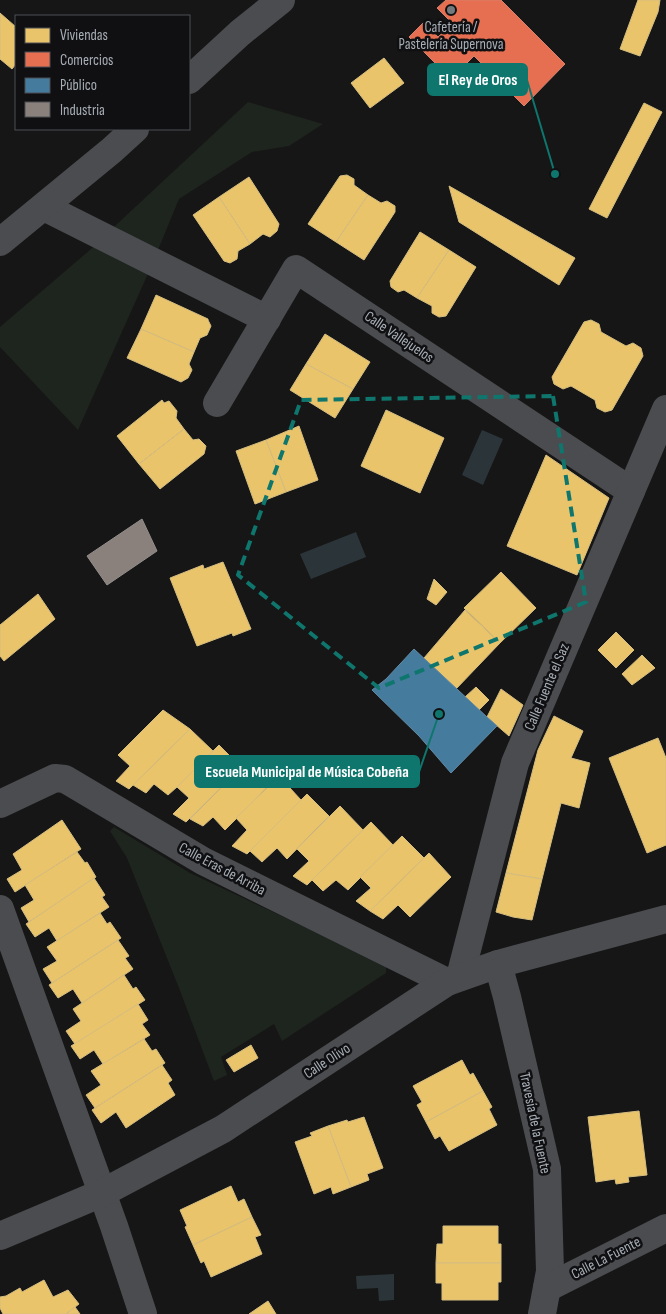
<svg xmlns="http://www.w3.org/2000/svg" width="666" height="1314" font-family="'Sofia Sans Condensed',sans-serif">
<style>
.green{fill:#1e241e}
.water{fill:#2b3539}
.homes{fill:#e9c46a;stroke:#d5bd81}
.shops{fill:#e76f51;stroke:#d4826f}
.public{fill:#457b9d;stroke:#628aa4}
.industry{fill:#8a817c;stroke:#938e8d}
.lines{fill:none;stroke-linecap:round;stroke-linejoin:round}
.pedestrian{stroke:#4a4c4f;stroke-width:28}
.minor{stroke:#4a4c4f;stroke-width:28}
.tertiary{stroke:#4a4c4f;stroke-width:28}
.marked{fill:none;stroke:#0f766e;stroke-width:4;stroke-dasharray:10 6;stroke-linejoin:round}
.poi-dot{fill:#74797e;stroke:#101012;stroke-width:2}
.labels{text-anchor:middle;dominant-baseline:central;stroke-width:5;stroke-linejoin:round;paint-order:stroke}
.poi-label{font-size:15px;fill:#a7aeb6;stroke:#101012}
.street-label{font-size:15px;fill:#a7aeb6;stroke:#101012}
.leader{fill:none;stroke:#0f766e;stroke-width:2}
.callout-dot{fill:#0f766e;stroke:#101012;stroke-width:2}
.callout{fill:#0f766e;stroke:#0f766e;stroke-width:2}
.callout-label{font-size:16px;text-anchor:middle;font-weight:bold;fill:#fff}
</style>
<rect width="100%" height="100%" fill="#161616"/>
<!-- green -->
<g class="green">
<path d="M248,102L323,124L289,146L252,152L179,199L151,267L78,430L0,347V327L91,249L117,224Z"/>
<path d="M114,827L190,873L384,964L386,967V973L282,1041L274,1024L221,1057L227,1075L214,1081L179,988L127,858L110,831Z"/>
</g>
<!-- water -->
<g class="water">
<path d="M482,430L503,439L483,485L462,475Z"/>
<path d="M356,532L366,557L311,579L300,554Z"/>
<path d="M394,1274V1300L379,1301L378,1288L357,1289L356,1276Z"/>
</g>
<!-- homes -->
<g class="homes">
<path d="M638,0H660L658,12L640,56L620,49Z"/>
<path d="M0,13L16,27V64L12,69L0,59Z"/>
<path d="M384,58L404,83L370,108L351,83Z"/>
<path d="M644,103L662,112L607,218L589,209Z"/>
<path d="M347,175L354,179V185L368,195L336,242L308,224L340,176Z"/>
<path d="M249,177L279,224L277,231L270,237L263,234L250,244L219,197Z"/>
<path d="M449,186L575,258L559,285L459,222Z"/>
<path d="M368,195L381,203L387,201L395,206V212L364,260L336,242Z"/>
<path d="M219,197L250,244L238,251L237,259L230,263L224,261L193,215Z"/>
<path d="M420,232L449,250L417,298L404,290L398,292L391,287L390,281Z"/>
<path d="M449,250L476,267L446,316L439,317L432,313V306L417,298Z"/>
<path d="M156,295L208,319V320L211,326L207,335L200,338L194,352L141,329Z"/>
<path d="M591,320L599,324L601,332L626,346L633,343L641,348L643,356L612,410L605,412L597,408L595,400L571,386L563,389L554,384L552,377L584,322Z"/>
<path d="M141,329L194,352L189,364L192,370L188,378L181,382L127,358Z"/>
<path d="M325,334L370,362L353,389L306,364Z"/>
<path d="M306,364L353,389L335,418L290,390Z"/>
<path d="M162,400L164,403L169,401L177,411L176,418L184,429L139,464L117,436Z"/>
<path d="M386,410L444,438L420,493L361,466Z"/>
<path d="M299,426L318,480L286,492L266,440Z"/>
<path d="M184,429L193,440L199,439L206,446L204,454L160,489L139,464Z"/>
<path d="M266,440L286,492L255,504L236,451Z"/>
<path d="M546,455L609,498L577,575L507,546Z"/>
<path d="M223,562L251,629L233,636L232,633L197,646L170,578L203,565L204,569Z"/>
<path d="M501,572L536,608L500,643L464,608Z"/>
<path d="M434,579L447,592L436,605L427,599Z"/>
<path d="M38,594L55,619L4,661L0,656V625Z"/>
<path d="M465,610L500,643L456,689L424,658Z"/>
<path d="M616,632L634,650L616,668L598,650Z"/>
<path d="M642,655L655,668L632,685L622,674Z"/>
<path d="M476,687L489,700L479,710L465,697Z"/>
<path d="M501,689L523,705L509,736L487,717Z"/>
<path d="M163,710L190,729L129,789L116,781L130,766L118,755Z"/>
<path d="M554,716L583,731L571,758L590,763L579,808L561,803L542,879L506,873L538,750Z"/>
<path d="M190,729L213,751L177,787L168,795L154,784L146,793L133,785Z"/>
<path d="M658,738L666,758V845L647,853L609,758Z"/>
<path d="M219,745L241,767L186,822L173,814L189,798L177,787Z"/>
<path d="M245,763L268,786L254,801L225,830L213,817L203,826L190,819Z"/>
<path d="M279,776L301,800L247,854L232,846L247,830L236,818Z"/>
<path d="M307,794L329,816L287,859L277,848L262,862L250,851Z"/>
<path d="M340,806L363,830L307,885L293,876L309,861L297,849Z"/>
<path d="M62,820L81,849L15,892L7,879L22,870L13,854Z"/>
<path d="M371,822L393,845L348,890L336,880L323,891L312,880Z"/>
<path d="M402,836L424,858L370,911L356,901L371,888L360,877Z"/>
<path d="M77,852L85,863L87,862L96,877L29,922L21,908L34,900L25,885Z"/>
<path d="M429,853L451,877L410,917L398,905L383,919L370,911Z"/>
<path d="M506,873L542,879L532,920L513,917L496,912Z"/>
<path d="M94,878L105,895L102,897L109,907L57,941L49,928L35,937L26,924Z"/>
<path d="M100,913L107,924L110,922L121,938L52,983L43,969L57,961L47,947Z"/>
<path d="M118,940L129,956L125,958L133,969L82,1003L73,989L58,998L49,985Z"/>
<path d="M124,975L133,989L136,987L145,1000L75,1044L66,1031L81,1021L73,1009Z"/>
<path d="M138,1004L148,1020L142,1024L150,1035L103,1064L94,1050L80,1059L71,1046Z"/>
<path d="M144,1039L152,1051L156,1049L165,1063L95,1108L86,1095L101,1085L91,1071Z"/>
<path d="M251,1045L258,1058L234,1072L226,1060Z"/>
<path d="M462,1060L470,1075L473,1073L483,1091L426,1122L417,1105L422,1102L413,1086Z"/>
<path d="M162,1065L172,1080L168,1083L175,1095L126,1128L116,1112L101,1123L92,1110Z"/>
<path d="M483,1091L492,1107L489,1109L497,1125L449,1151L440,1136L435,1139L426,1122Z"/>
<path d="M639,1111L647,1175L628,1177L629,1182L616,1184L615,1179L596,1182L588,1117Z"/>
<path d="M364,1117L383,1168L367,1174L369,1180L351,1187L328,1126L347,1120L348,1122Z"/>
<path d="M328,1126L351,1187L333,1194L331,1187L314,1194L295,1142L312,1136L310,1133Z"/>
<path d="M231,1186L238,1202L244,1199L252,1217L193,1245L185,1227L187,1226L180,1210Z"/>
<path d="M252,1217L261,1235L255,1237L262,1254L211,1277L204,1261L201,1263L193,1245Z"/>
<path d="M443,1226H498V1244H501V1263H436L437,1244H443Z"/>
<path d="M436,1263H501V1282H498V1300H442V1283H436Z"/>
<path d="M44,1280L53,1297L68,1290L79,1304L66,1314H3L0,1308V1297L6,1296L20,1288L22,1292Z"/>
<path d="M268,1301L276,1314H249Z"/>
<path d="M75,1307L80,1314H66Z"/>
</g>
<!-- shops -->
<path class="shops" d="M446,0H501L565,64L524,106L474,56L451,79L409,37L424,22L438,37L452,23L437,8Z"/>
<!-- public -->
<path class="public" d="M414,649L487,717L497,726L451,773L419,736L372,690L386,679Z"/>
<!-- industry -->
<path class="industry" d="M142,519L157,551L107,585L87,556Z"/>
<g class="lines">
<!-- pedestrian -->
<path class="pedestrian" d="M44,207L267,319"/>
<!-- minor -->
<g class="minor">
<path d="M217,403L296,269L631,491"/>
<path d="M0,804L55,778L65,779L203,861L447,982"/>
<path d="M0,909L114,1226L143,1314"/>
<path d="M498,964L507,997L547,1169L550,1271L542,1314"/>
<path d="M460,977L515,763L666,409"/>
<path d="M0,1236L102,1193L223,1129L447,982L498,964L666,919"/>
<path d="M547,1288L666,1228"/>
</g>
<!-- tertiary -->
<g class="tertiary">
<path d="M189,80L240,33L281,0"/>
<path d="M0,242L112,150L135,129"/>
</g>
</g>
<!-- marked area -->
<path class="marked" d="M553,396L586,602L379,688L238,575L301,400Z"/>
<!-- markers -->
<circle class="poi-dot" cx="451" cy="10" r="5"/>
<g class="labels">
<!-- poi labels -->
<g class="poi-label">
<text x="451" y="27">Cafetería /<tspan x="451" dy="17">Pastelería Supernova</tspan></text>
</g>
<!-- street labels -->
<g class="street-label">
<text transform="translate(399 337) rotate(34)">Calle Vallejuelos</text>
<text transform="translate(547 687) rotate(-67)">Calle Fuente el Saz</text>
<text transform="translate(222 869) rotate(28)">Calle Eras de Arriba</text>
<text transform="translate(327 1061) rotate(-33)">Calle Olivo</text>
<text transform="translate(535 1123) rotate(78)">Travesía de la Fuente</text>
<text transform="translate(606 1258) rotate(-27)">Calle La Fuente</text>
</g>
</g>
<!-- callouts -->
<path class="leader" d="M555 174L527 80M439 714L419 772"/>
<g class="callout-dot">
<circle cx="555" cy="174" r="5"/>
<circle cx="439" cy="714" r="5"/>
</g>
<g class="callout">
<rect x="428" y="64" width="99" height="31" rx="5"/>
<rect x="195" y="756" width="224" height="31" rx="5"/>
</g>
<g class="callout-label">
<text x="478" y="85">El Rey de Oros</text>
<text x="307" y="777">Escuela Municipal de Música Cobeña</text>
</g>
<!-- legend -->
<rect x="15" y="15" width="175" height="115" fill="#101012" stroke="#4c4f54"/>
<rect x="25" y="28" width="25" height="15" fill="#e9c46a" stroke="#4c4f54"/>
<text x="60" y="40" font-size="15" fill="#a7aeb6">Viviendas</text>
<rect x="25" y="52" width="25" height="15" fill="#e76f51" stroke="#4c4f54"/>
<text x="60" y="65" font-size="15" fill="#a7aeb6">Comercios</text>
<rect x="25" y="78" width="25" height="15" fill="#457b9d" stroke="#4c4f54"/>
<text x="60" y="90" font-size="15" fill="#a7aeb6">Público</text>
<rect x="25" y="102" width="25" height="15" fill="#8a817c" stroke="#4c4f54"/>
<text x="60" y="115" font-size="15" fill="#a7aeb6">Industria</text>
</svg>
